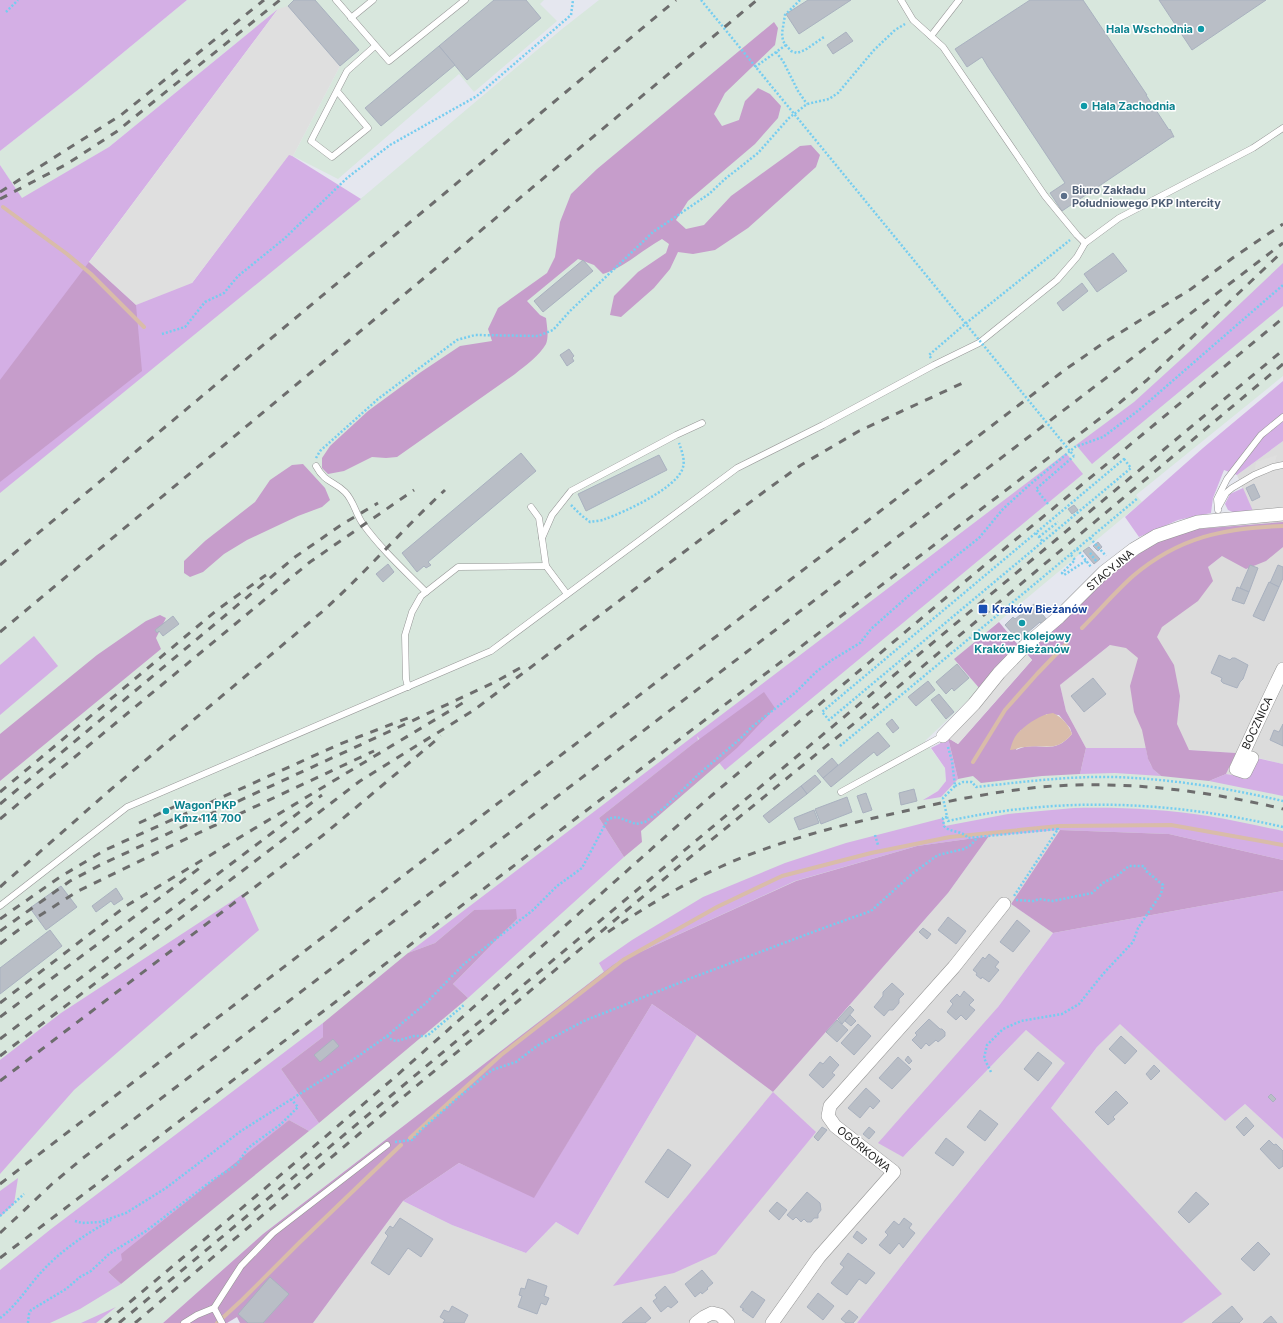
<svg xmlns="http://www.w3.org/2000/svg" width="1283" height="1323" font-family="Inter,sans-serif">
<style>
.residential{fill:#dcdcdc}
.industrial{fill:#d8e7dd}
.grass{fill:#d4afe5}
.forest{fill:#c69dcb;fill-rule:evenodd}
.parking{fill:#dfdfdf}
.water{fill:#d9bca9}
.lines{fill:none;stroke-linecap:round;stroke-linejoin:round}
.stream{stroke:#d9bca9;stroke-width:4}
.building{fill:#b9bec6;stroke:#a9b1bf}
.service-casing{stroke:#969696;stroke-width:7}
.minor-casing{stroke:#969696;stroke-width:14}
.path{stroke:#75cdf0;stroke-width:2.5;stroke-dasharray:2 2;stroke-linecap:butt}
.service{stroke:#fff;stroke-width:6}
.minor{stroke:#fff;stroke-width:13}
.rail{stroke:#6d6d6d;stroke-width:3;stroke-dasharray:8 8;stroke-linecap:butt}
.path-bridge{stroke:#75cdf0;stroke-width:2.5;stroke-dasharray:2 2;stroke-linecap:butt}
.culture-dot{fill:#0f9aa8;stroke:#fff;stroke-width:1.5}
.service-dot{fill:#5c6f8a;stroke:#fff;stroke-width:1.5}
.transit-dot{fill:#1a4fb4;stroke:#fff;stroke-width:1.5}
.labels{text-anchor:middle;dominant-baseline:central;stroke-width:3;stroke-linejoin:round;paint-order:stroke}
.culture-label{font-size:11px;font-weight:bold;fill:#0d838f;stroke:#fff;text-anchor:start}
.service-label{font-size:11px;font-weight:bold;fill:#4e5e75;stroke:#fff;text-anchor:start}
.street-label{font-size:11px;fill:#1f1f1f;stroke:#fff}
.transit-label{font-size:11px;font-weight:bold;fill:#164399;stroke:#fff;text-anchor:start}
</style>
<rect width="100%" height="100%" fill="#e5e7ef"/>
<!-- residential -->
<g class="residential">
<path d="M1283,441V764L1258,758L1246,777L1226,774L1235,753L1164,748H1086L1066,711L1060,685L1222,556L1197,529L1257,524L1237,475Z"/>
<path d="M1060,830L1011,904L1053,933L998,1007L903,1157L1026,1030L1066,1062L923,1238L857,1323H313L403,1201L452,1225L526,1253L556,1222L578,1235L697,1035L773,1092L948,893L989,836Z"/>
<path d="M1120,1023L1225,1121L1245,1104L1283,1139V1323H1182L1221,1294L1051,1108L1097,1047Z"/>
</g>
<!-- industrial -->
<g class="industrial">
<path d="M187,0H544L540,4L557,21L474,92L459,74L338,179L293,156L339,68L278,9L109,147L22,199L0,165V151L79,89Z"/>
<path d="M599,0H1283V376L1136,495L1142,502L954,659L980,689L925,741L945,768L946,781L938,791L926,798L940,794L960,774L1025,773L1088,769L1161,771L1283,792V854L1169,834L1060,830L989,836L917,846L796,881L614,964L263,1234L163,1323H0V482L364,196L562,29Z"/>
</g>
<!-- grass -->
<g class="grass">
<path d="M0,0H187L79,89L0,151Z"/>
<path d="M278,9L89,262L192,283L289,154L361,199L0,493V165L22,198L109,147Z"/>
<path d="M1283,263V306L1092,464L1076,445L1134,402L1189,352Z"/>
<path d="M1283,381V441L1237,475L1224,470L1213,498L1211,513L1178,520L1139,537L1125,517L1203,448Z"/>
<path d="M1066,453L1083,474L725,770L697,736L698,740L599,818L624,857L468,998L453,984L517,919L474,910L435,943L408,953Z"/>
<path d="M1243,488L1253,511L1235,513L1228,510L1225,504L1230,494Z"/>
<path d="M34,636L58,666L0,715V665Z"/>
<path d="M948,738L958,779L941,797L923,800L938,791L946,781L945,768L931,748L939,744Z"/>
<path d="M1086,748H1146C1148,761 1150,767 1161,776L1115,773L1080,774Z"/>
<path d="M1257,758L1283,764V796L1209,781L1226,774L1245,777Z"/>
<path d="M1074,808C1119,807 1164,809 1208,816C1233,820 1258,826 1283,831V860L1169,834L1060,830L989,836L917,846L795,881L614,964L604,972L599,963L632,940L703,897L785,863L846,843L943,818L945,826L1008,814Z"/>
<path d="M1283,891V1139L1245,1104L1225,1121L1120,1024L1097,1047L1051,1108L1222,1294L1182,1323H857L923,1238L1065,1063L1026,1030L903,1157L878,1143L998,1007L1053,933Z"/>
<path d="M243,894L259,930L74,1090L0,1174V1060L61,1013Z"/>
<path d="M652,1004L697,1035L578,1235L556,1222L526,1253L452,1225L403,1201L459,1163L534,1197Z"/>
<path d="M323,1023V1037L281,1069L319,1123L309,1131L289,1120L108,1272L121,1284L80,1309L50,1323H0V1270L51,1229Z"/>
<path d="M773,1092L816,1132L716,1254L674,1273L613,1286Z"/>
<path d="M18,1178L14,1204L0,1217V1191Z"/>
<path d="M116,1307L96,1323H81Z"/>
</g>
<!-- forest -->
<g class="forest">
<path d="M774,22L778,28L775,45L725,93L714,114L722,126L739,120L745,101L758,88L770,94L781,106L778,118L755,144L688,201L676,220L686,229L704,225L731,196L800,146L811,145L820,155L816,167L748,228L715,250L693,254L678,252L670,269L654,288L621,317L610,315L614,296L638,272L666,253L669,244L662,239C642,250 625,267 603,274L594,265L578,259L527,301L540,315L546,318C547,327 549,336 546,344C540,355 525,366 515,374L397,457L386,458L372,457L344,471L328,474L322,468V458L330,446L368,411L421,372L460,346L492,341L488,329L498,308L547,273L555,257L560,222L571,194L597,169Z"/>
<path d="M89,262L136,305L142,371L0,482V380Z"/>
<path d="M303,464L325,488L330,500L322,507L298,516L247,540L224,554L203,572L190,577L184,573V561L205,541L255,502L270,480L292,465Z"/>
<path d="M1283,522V547L1266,561L1246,569L1222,556L1208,567L1213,581L1198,601L1162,627L1157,637L1174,665L1180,696L1177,724L1189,750L1236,753L1226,774L1209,781L1161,776L1153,769L1148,759L1142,730L1134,712L1130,686L1138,658L1126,648L1110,645L1060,685L1066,711L1086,748L1080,774L1042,776L981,783L973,776L958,779L948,738L958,744L1032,660L1026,653L1112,572L1155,543L1197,529ZM1047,714L1059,715L1070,728L1072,734C1052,758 1037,739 1016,750L1020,731Z"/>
<path d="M160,615L166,618L156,638L161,649L0,781V734L97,655L146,621Z"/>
<path d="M999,622L1018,645L980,689L954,659Z"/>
<path d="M764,692L775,708L737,748L641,831L642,842L624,857L599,818L694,743Z"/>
<path d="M1060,830L1169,834L1283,860V891L1053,933L1011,904Z"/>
<path d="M989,836L948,893L773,1092L697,1035L652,1004L534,1198L459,1163L403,1201L313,1323H240L237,1317L227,1323H163L263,1234L614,964L796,881L917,846Z"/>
<path d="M516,909L517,919L453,984L468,998L319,1123L281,1069L323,1037V1023L408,953L435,943L474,910Z"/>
<path d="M289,1120L309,1131L121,1284L108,1272L122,1260L121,1254Z"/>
</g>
<!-- parking -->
<g class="parking">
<path d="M288,6L340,66L293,156L289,155L192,283L136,305L89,262L278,9Z"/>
<path d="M1277,455L1273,467L1254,475L1256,462Z"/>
<path d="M1026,653L1032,660L958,744L948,738Z"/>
</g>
<!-- water -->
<path class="water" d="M1053,713C1062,717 1069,725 1072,734C1056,753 1046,744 1025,747C1019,747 1015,750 1010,750C1012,743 1014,736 1020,731C1028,723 1042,714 1053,713Z"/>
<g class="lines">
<!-- stream -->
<g class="stream">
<path d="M3,207L67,254L91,274L144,327"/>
<path d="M1082,628C1099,611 1115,592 1133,576C1179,537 1224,528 1283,526"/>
<path d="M973,762L1005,710L1037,674L1066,644"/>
<path d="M410,1138L501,1055L623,960L717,907L782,876L871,853L950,837L1059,826L1171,825L1283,845"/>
<path d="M217,1323L242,1300L300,1242L401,1145"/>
</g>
</g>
<!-- building -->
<g class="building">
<path d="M294,0H315L359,50L340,66L288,6Z"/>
<path d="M494,0H526L541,18L467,80L439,46Z"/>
<path d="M808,0H851L799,34L786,14Z"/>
<path d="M1030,0H1083L1147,95H1146L1169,130L1170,129L1174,137H1172L1062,211L1050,193L1065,183L988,67L982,57L967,67L955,49Z"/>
<path d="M1159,0H1266L1192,50Z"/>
<path d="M846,32L853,41L833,54L827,45Z"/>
<path d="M439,46L455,65L381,126L365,108Z"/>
<path d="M1113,253L1127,271L1097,292L1084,274Z"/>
<path d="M583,260L593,271L543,312L534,301Z"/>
<path d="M1082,283L1088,291L1063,311L1057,303Z"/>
<path d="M569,349L574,356L572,358L574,361L567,366L560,355Z"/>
<path d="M521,453L536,471L428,562L431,565L426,568L424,566L417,572L402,553Z"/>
<path d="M659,455L667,470L586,511L578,494Z"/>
<path d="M1254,484L1260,497L1252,501L1246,488Z"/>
<path d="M1074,505L1078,510L1072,514L1068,509Z"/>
<path d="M1098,542L1102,547L1098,551L1093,546Z"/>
<path d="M1089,547L1100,559L1094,564L1083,551Z"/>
<path d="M388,564L394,572L383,582L376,574Z"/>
<path d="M1250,565L1258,568L1249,592L1240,588Z"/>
<path d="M1278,565L1283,567V578L1279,587L1270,583Z"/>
<path d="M1269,582L1279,587L1264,621L1253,616Z"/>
<path d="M1237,587L1249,592L1244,604L1232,600Z"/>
<path d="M1034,604L1047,620L1042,625L1040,622L1027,633L1029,635L1020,642L1005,625L1013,617L1015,619Z"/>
<path d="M173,616L179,624L163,636L159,631L157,633L155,630Z"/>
<path d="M1219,655L1230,660L1232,658H1235L1248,665L1243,679L1240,682L1237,688L1223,683L1221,681L1222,678L1211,673Z"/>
<path d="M957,664L969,678L954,691L952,688L946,694L936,682Z"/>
<path d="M1093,678L1106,694L1084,712L1071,696Z"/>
<path d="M928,681L935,690L916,706L908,697Z"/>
<path d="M939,694L954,712L946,719L931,700Z"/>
<path d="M892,719L899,728L893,733L886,724Z"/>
<path d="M1283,724V746L1270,740L1274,730L1279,732Z"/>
<path d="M878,732L890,746L877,756L874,752L831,787L823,778Z"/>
<path d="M832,758L838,765L823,778L817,771Z"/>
<path d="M815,775L821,782L807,794L801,786Z"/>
<path d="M801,786L807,794L769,823L763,816Z"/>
<path d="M914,789L917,801L901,805L899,793Z"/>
<path d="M866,793L872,810L863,813L857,796Z"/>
<path d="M847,797L852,812L821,824L815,809Z"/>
<path d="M814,810L819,823L799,830L794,818Z"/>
<path d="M61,886L77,907L46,930L30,908Z"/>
<path d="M116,888L123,899L114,905L111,901L96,912L92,906Z"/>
<path d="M948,917L966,931L956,944L938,930Z"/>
<path d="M1017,920L1030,931L1013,952L1000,942Z"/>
<path d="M923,928L931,934L927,939L919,932Z"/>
<path d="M50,930L62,946L0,994V968Z"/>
<path d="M989,954L999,962L995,967L999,970L989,982L982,977L981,979L976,975L977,973L973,970L983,957L985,959Z"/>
<path d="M892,983L904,994L899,999V1003L893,1010H889L884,1016L874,1007L883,996V992Z"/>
<path d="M964,991L974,1000L969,1005L975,1010L966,1020L961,1015L956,1020L947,1012L953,1004L950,1001L957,994L960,997Z"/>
<path d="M850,1006L854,1010L842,1024L838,1019Z"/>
<path d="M850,1015L856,1021L851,1026L845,1021Z"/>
<path d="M929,1019L940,1029H942L945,1032V1036L938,1042L936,1040L929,1046L926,1043L921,1049L912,1040L917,1035L915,1033Z"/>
<path d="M837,1020L848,1030L837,1042L826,1032Z"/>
<path d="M858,1024L871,1036L854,1055L841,1043Z"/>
<path d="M1121,1036L1137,1051L1125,1064L1109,1049Z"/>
<path d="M333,1039L339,1046L320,1062L314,1055Z"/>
<path d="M1038,1052L1052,1063L1038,1081L1024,1069Z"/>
<path d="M830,1056L839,1065L832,1073L835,1075L823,1088L809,1075L820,1062L823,1064Z"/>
<path d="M908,1056L912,1061L909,1064L905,1060Z"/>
<path d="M898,1057L911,1069L892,1089L879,1078Z"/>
<path d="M1154,1065L1160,1071L1151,1080L1146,1074Z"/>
<path d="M866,1088L880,1101L873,1109L870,1106L860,1118L848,1108Z"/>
<path d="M1116,1091L1128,1103L1113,1117L1115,1119L1108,1125L1095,1112Z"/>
<path d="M1271,1094L1276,1099L1273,1102L1268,1097Z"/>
<path d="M980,1110L998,1124L985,1141L967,1127Z"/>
<path d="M1246,1117L1254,1126L1244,1136L1236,1127Z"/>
<path d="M822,1127L827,1130L818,1141L814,1137Z"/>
<path d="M869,1127L875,1132L869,1139L863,1134Z"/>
<path d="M946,1138L964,1152L953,1166L935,1153Z"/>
<path d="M1269,1140L1274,1145L1276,1144L1283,1151V1166L1279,1169L1260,1149Z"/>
<path d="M668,1149L691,1165L668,1198L645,1182Z"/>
<path d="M807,1192L820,1203L821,1210L818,1214V1218H814L811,1222H807L804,1219L801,1222L796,1217L793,1220L787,1215Z"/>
<path d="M1196,1192L1209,1204L1189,1223L1178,1212Z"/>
<path d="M777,1202L787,1210L779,1220L769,1211Z"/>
<path d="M400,1218L433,1239L421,1257L408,1248L389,1275L371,1263L388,1236L385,1233L390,1226L393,1228Z"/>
<path d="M904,1218L912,1224L909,1228L915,1233L903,1248L899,1243L890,1254L879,1245L888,1235L885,1232L894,1221L899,1225Z"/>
<path d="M857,1231L867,1239L862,1244L853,1237Z"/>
<path d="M1258,1242L1270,1254L1254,1271L1241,1259Z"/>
<path d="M848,1253L875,1273L866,1284L859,1279L847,1295L837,1288L831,1283L844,1267L840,1264Z"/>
<path d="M702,1270L713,1283L707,1288L708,1289L702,1294L701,1292L695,1297L685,1284Z"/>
<path d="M270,1277L289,1294L263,1323H248L238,1314Z"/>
<path d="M528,1279L547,1286L544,1296L549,1298L546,1305L541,1303L537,1314L518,1307L522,1296L519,1295L521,1288L525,1289Z"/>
<path d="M665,1286L678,1302L671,1308L668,1306L661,1312L653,1301L657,1298L655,1295Z"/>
<path d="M752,1291L765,1300L753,1318L742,1310L744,1309L740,1307Z"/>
<path d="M818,1293L834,1306L823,1320L807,1307Z"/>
<path d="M452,1306L468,1315L464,1323H443L445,1320L440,1317L444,1310L449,1312Z"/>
<path d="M1232,1306L1243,1319L1239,1323H1212Z"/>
<path d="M641,1307L651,1318L645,1323H622Z"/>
<path d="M849,1310L858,1317L853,1323H846L841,1319Z"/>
<path d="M1271,1316L1277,1323H1263Z"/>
</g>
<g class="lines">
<defs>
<g id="service">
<path d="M336,0L389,61L465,0"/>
<path d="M901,0L913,20L943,47L1045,196L1077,235L1085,243"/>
<path d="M351,18L373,0"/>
<path d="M931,36L959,0"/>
<path d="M337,91L368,128L332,157L311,141L347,71L375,46"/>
<path d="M316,466C325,483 334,481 345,492C354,501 356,515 363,524C381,549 404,570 426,592"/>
<path d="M1219,506L1226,493L1232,488L1254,475L1273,467L1283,465"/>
<path d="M531,507L539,518L542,538"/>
<path d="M1218,510L1217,499L1227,479L1261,435L1283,417"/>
<path d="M567,594L546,566L542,538L552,515L571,491L676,435L702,423"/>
<path d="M408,687L406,679L405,635L412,612L421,596L458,567L546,566"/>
<path d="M841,792L943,736"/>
<path d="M0,906L127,807L491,651L737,468L823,425L934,365L979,343L1057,280L1077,257L1085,243L1119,218L1253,148L1283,128"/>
<path d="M214,1308L241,1266L273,1233L387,1145"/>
<path d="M184,1323L197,1315L214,1308L222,1323"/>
</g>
<g id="minor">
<path d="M943,736L974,704L999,673L1025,646L1059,617L1104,572L1134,549L1156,536L1198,522L1283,514"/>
<path d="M1242,756L1252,758L1245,772L1236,769C1251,736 1267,702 1283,669"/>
<path d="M696,1323L704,1317L712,1313L720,1315L728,1323"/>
<path d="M772,1323L819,1257L894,1172L835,1126L828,1116L830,1106L954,967L1004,904"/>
</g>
</defs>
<!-- service casing -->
<use href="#service" class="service-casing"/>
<!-- minor casing -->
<use href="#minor" class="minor-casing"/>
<!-- path -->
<g class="path">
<path d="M800,0L785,15L782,33L783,41L786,45L791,51L797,53L805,50L824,37"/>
<path d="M6,12L18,0"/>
<path d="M776,52L783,61L798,91L807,104"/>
<path d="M755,67L786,45"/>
<path d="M162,334L185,327L205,302L224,293L238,276L284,239L347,178L390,145L477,96L571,15L573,0"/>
<path d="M931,358L929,355L965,324L1070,240"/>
<path d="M316,458L320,451L378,399L457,340L475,335L538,336L553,330L569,312L653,232L709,194L725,179L758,153L789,118L807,104L829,99L838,93L874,50L895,30L905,24"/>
<path d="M1124,459L1131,468L829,720L822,712Z"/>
<path d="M1048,504L1036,489L1074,456"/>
<path d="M571,505L581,515L590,522C595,521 601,521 605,519C625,512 674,489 682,470C686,461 682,452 679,443"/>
<path d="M1036,533L1043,542"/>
<path d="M1039,537L1058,522"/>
<path d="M1090,538L1106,556"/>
<path d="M1077,549L1091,567"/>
<path d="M1090,553L1097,562"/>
<path d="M1071,555L1075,560L1062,573L1064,575L1087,560"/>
<path d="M840,746L1138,498"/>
<path d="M948,747L952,761L955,786L943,798L948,821C1061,796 1171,801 1283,827"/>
<path d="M955,786L963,782H972L976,787C1022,782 1068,776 1115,777C1172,779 1227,788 1283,801"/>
<path d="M947,817L943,818L944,826C950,833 962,830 968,838L1058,829L1014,896"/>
<path d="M875,835L878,845"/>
<path d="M387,1036L392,1040L397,1041L414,1036H427L464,1005"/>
<path d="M991,1072L984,1058L987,1045L1003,1029L1021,1021L1062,1014L1079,1004L1103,974L1133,942L1138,928L1161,894L1163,885L1145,870V867L1142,866H1129L1118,875L1103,883L1092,893L1053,901L1039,899L1034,901L1016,900"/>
<path d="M395,1142L412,1140L420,1131L460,1096L492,1070L516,1062L537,1046L584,1021L694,977L829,926L871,911L913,873L938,855L964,849L971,845L978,837"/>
<path d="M0,1216L24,1194"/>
<path d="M75,1221L82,1223L100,1222L126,1213L166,1188L241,1131L344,1066L387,1036L426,1003L464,964L533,910L557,886L582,868L608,819L617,817L636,824L645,822L665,807L700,773L740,739L753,726L795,693L816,672L832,660L860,643L871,629L932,575L979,538L1003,509L1027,487L1075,447L1103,437L1139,410L1283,285"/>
<path d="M0,1318C16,1306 25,1291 37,1277C57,1253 84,1235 111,1220"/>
<path d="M28,1323L29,1314L31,1310L66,1289L80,1277L91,1271L109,1254L146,1231L214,1179L227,1171L237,1164L248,1148L281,1124L298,1107L291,1099"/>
</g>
<!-- service -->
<use href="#service" class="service"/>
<!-- minor -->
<use href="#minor" class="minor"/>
<!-- rail -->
<g class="rail">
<path d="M0,192L121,115L264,0"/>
<path d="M0,199L67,164L116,132L280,0"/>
<path d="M0,565L676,0"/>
<path d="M0,632L757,0"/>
<path d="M0,792L217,610L266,575"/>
<path d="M0,804L295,557L341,525L378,503"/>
<path d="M0,819L310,562L414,490"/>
<path d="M139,823L178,805"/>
<path d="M0,887L109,791L323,611C366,572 403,529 445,490"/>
<path d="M0,919L60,877L105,850L340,744L413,716"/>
<path d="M0,931L70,881L102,864L399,727L497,681L527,664"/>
<path d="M608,932C650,904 694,877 741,858C793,837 846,824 901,812C947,801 993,792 1040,787C1122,780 1204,790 1283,809"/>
<path d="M0,944L25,925L78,891L175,844L374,751"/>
<path d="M0,1003L126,906L466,701"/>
<path d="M0,1017L205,864"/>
<path d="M0,1039L322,795"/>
<path d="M0,1056L360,781L474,710L765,491L801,465L859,431L967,381"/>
<path d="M0,1081L322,836L441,736"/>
<path d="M0,1184L1066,369L1105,342L1191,289L1234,257L1283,224"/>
<path d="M0,1233L52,1184L83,1158L1283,243"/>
<path d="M0,1258L1111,410L1147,380L1283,251"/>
<path d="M105,1323L249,1202L395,1077L711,796L968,579L1283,318"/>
<path d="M119,1323L1283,350"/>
<path d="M135,1323L359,1134L688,859L873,708L1283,364"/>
</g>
<!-- path-bridge -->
<path class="path-bridge" d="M701,0L1074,456"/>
</g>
<!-- markers -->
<g class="culture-dot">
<circle cx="1201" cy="29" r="4"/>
<circle cx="1084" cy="106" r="4"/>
<circle cx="1022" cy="623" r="4"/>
<circle cx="166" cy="811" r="4"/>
</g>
<circle class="service-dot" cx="1064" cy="196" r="4"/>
<rect class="transit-dot" x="978" y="604" width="10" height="10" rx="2"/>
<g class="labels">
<!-- culture labels -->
<g class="culture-label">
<text x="1193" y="29" text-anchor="end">Hala Wschodnia</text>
<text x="1092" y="106">Hala Zachodnia</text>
<text x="1022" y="636" text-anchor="middle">Dworzec kolejowy<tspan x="1022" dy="13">Kraków Bieżanów</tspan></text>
<text x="174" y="805">Wagon PKP<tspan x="174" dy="13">Kmz 114 700</tspan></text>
</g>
<!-- service labels -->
<g class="service-label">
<text x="1072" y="190">Biuro Zakładu<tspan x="1072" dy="13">Południowego PKP Intercity</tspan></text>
</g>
<!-- street labels -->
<g class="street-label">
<text transform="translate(1110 570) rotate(-40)">STACYJNA</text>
<text transform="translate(1257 723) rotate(-65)">BOCZNICA</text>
<text transform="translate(864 1149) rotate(39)">OGÓRKOWA</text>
</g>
<!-- transit labels -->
<g class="transit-label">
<text x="992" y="609">Kraków Bieżanów</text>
</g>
</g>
</svg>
